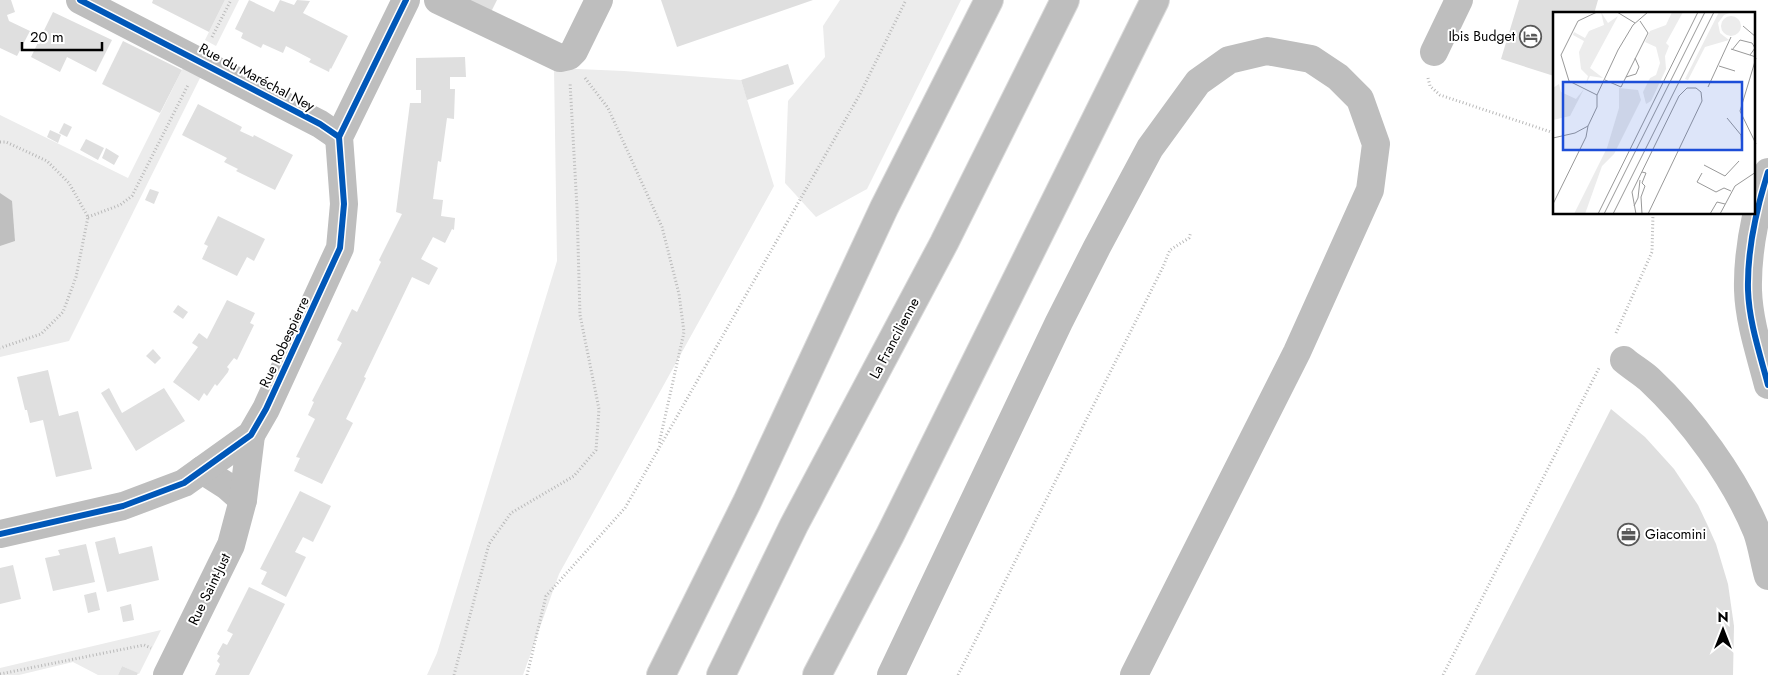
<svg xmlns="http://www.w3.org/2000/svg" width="1768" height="675" font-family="Jost,sans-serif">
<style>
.green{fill:#ececec}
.water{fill:#bfbfbf}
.building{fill:#dfdfdf}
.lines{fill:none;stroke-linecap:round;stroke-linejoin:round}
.highway-casing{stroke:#dbdbdb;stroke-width:30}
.path{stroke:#b9b9b9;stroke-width:3;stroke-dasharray:1 2.5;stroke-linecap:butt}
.minor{stroke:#bebebe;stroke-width:28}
.highway{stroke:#bebebe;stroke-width:28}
.cycleway-casing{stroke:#fff;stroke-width:9}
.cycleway{stroke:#0057b8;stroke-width:6}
.labels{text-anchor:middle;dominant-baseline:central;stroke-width:4;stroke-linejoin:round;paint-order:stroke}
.poi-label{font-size:14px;fill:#000;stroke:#fff;text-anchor:end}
.street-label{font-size:14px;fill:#000;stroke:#fff}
.inset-road{fill:none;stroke:#999;stroke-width:1}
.view{fill:#1d4ed8;fill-opacity:0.15;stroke:#1d4ed8;stroke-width:2.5}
.inset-edge{fill:none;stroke:#000;stroke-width:2.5}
</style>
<rect width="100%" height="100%" fill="#fff"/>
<!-- green -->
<g class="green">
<path d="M225,0H239L216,46L205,40Z"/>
<path d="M840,0H961L867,189L816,217L785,183L788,101L825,57L823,26Z"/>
<path d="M186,62L203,72L69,341L0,357V115L128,178Z"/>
<path d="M554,68L624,71L741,80L774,186L559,574L523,675H427L437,653L557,261Z"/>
<path d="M161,630L139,674L122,666L118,675H98L73,662L19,675H0V668Z"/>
</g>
<!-- water -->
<path class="water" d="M0,193L12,201L15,241L0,246Z"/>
<!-- building -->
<g class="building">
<path d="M0,0H11L15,12L7,15L9,21L30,31L17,56L0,48Z"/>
<path d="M153,0H225L209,32L152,3Z"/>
<path d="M249,0L274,12L280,0L294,5L297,0L310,1L303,13L348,36L331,69L330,68L329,72L309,62L311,59L286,46L283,53L263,44L261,48L241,38L243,33L235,29Z"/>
<path d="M463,0H497L490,14Z"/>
<path d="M661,0H813L677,47Z"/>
<path d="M1519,0H1598L1594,14H1554V76L1501,59Z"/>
<path d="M53,12L112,40L96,72L67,57L60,72L31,57Z"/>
<path d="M123,41L182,70L160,113L102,84Z"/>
<path d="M465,57L466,77H450V89H455L454,119L447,118L441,162L438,161L433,199L443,200L441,216L455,218L454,230L452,229L445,243L433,237L421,259L438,268L429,285L412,277L364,377L366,378L346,419L353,423L322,484L294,471L300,458L296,457L315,419L308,415L314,402L312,401L342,343L337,340L352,309L357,312L381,262L379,260L402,214L396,212L410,103H421V90H416V58Z"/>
<path d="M788,64L794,84L747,100L741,80Z"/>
<path d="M198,104L242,127L240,131L253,137L254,135L293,155L275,190L236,171L238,169L224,162L227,158L182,135Z"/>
<path d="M64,123L72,127L67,137L59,133Z"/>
<path d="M50,130L61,135L58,143L47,137Z"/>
<path d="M86,139L104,148L98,160L80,150Z"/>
<path d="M106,148L119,156L114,165L102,158Z"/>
<path d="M150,189L159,192L154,204L145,200Z"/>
<path d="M218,216L265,239L254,261L247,257L237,276L202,259L208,246L204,244Z"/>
<path d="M227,300L255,313L250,323L254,325L237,360L234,358L227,367L229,369L228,372L217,386L215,384L207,396L204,393L199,401L173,382L198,347L192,343L199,333L207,339Z"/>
<path d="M178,305L188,312L183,319L173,312Z"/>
<path d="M153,349L161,358L155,364L146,356Z"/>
<path d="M48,370L59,416L78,411L92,469L56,477L43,420L30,423L27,410H25L17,377Z"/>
<path d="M109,388L122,413L164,388L185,421L136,451L101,393Z"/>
<path d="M1611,409L1645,437L1674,469L1698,505L1707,524L1716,544L1728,584L1734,626L1733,675H1475Z"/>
<path d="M300,491L331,506L313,542L303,537L295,552L306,557L286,597L261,584L267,572L260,569Z"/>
<path d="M115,537L119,554L152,546L159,580L107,592L95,542Z"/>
<path d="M86,544L95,582L53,591L45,558L60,555L58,550Z"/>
<path d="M13,565L21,599L0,604V568Z"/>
<path d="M249,587L285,604L249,675H215L220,664L217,661L220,656L217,654L223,643L227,645L233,634L227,631Z"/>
<path d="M96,592L100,610L88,613L84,595Z"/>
<path d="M131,604L134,620L123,622L120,607Z"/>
<path d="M122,666L138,673L137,675H118Z"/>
</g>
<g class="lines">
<defs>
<g id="highway">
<path d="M661,675L747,502L884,208L989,0"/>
<path d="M721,675L794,525L944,243L1065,0"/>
<path d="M817,675L890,535L1155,0"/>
</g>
</defs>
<!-- highway casing -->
<use href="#highway" class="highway-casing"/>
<!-- path -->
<g class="path">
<path d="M212,37L231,0"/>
<path d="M585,78L608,108L662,227L679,294L684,332L659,444"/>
<path d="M1428,78L1430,86L1440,95L1554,133"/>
<path d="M0,142H6L47,161L69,183L88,217L76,277L63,312L41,334L0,348"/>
<path d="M88,217L120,205L132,196L188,85"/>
<path d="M1616,333L1652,252L1653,214"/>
<path d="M0,674L144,645L151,648"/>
<path d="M454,675L489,544L511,513L574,476L596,450L599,409L580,315L577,208L570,82"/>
<path d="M527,675L546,596L625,508L860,94L906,0"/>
<path d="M958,675L1163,267L1170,250L1189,238L1191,232"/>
<path d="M1443,675L1599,368"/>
</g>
<!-- minor -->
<g class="minor">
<path d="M80,0L320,124L339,137"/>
<path d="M438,0L560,58L569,56L574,51L599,0"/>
<path d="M1434,52L1459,0"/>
<path d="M1768,172C1756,210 1747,250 1748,290C1749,322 1760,354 1768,385"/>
<path d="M1624,360C1632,367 1641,372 1649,379C1691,418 1735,478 1757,532C1762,546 1764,562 1768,576"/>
<path d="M202,470L227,486L243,500"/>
<path d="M0,534L123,506L184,483L251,435L266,409L340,248L344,204L339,137L406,0"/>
<path d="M167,675L231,545L243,500L251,435"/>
<path d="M891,675L1059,322L1097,247L1150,148L1198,82L1229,60L1267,51L1311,59L1338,77L1360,99L1376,144L1370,190L1297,352L1134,675"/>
</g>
<!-- highway -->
<use href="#highway" class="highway"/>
<defs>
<g id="cycleway">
<path d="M80,0L320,124L339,137"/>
<path d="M1768,172C1756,210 1747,250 1748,290C1749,322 1760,354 1768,385"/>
<path d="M0,534L123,506L184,483L251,435L266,409L340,248L344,204L339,137L406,0"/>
</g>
</defs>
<!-- cycleway casing -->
<use href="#cycleway" class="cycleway-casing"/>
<!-- cycleway -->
<use href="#cycleway" class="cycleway"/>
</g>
<!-- icons -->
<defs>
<symbol id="hotel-ring" viewBox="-11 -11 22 22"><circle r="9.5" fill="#fff" stroke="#595959" stroke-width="1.5"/><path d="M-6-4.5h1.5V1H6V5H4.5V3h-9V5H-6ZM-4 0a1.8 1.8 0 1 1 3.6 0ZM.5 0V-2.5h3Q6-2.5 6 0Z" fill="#595959"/></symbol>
<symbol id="office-ring" viewBox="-11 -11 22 22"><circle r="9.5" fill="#fff" stroke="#595959" stroke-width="1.5"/><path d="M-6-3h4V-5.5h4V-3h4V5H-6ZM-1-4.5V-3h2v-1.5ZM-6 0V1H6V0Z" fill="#595959"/></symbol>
</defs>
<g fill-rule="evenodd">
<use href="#hotel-ring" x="1518" y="24" width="25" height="25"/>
<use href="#office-ring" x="1616" y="522" width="25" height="25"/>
</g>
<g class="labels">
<!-- poi labels -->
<g class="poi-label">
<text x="1515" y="36">Ibis Budget</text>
<text x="1645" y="534" text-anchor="start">Giacomini</text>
</g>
<!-- street labels -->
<g class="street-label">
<text transform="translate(257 77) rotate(28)">Rue du Maréchal Ney</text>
<text transform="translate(894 338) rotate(-62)">La Francilienne</text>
<text transform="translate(284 342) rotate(-65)">Rue Robespierre</text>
<text transform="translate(209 589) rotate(-64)">Rue Saint-Just</text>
</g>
</g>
<!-- overview -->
<g transform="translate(1553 12)">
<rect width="202" height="202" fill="#fff"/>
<path d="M48,0L55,11L65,4L37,56L50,66L37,64L32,74L35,64L28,57L26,40L31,29L20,23L21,20L32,26L36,19L51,13ZM119,0H130L113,31L116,34L112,44L113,57L98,89L93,92L90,80L97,66L103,63L107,51L103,35L92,30L97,19L113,13ZM166,0H179L171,3L165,11L167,21L176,28L152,35L135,68L132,67ZM168 14a10 10 0 1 1 20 0a10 10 0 1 1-20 0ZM6,72L8,80L23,87L31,77L17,104L0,108V76ZM66,76L85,78L88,88L61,142L49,154L32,202H21L54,136L66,96Z" fill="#ececec"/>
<path class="inset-road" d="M44,0L25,9L8,43L16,69L44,83M64,0L82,11M190,14L203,25M178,37L203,45M179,38L187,28L199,31L202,36L197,43M203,46L187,99L203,132M166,54L182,59M73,65L83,62L86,55L82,46M52,68L68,75L95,21L87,9M155,75L178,25M174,106L188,123L189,138M0,126L22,121L35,114L44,95V83L65,38L80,13L95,0M151,153L172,164L186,149M89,160L93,161L89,171L92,174L88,185L89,202M149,161L144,170L163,180L171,176L178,179M0,192L33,125L35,114M81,194L85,186L87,168M45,202L145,0M51,202L152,0M60,202L161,0M83,202L79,180L126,84L134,76H143L148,80L149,89L95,202M157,202L164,190L172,192M167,202L182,174L203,160"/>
<path class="view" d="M10,70H189V138H10Z"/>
<rect width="202" height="202" class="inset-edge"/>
</g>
<!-- north arrow -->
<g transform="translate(1723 630)" stroke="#ffffff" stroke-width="4" paint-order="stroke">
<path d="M0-4L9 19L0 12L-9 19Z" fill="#000000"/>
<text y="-8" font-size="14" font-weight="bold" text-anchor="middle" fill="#000000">N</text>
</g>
<!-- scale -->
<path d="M22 42v8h80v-8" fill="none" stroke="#000000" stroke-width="2.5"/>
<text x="30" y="42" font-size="15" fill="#000000" stroke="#ffffff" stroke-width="4" paint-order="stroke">20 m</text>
</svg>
